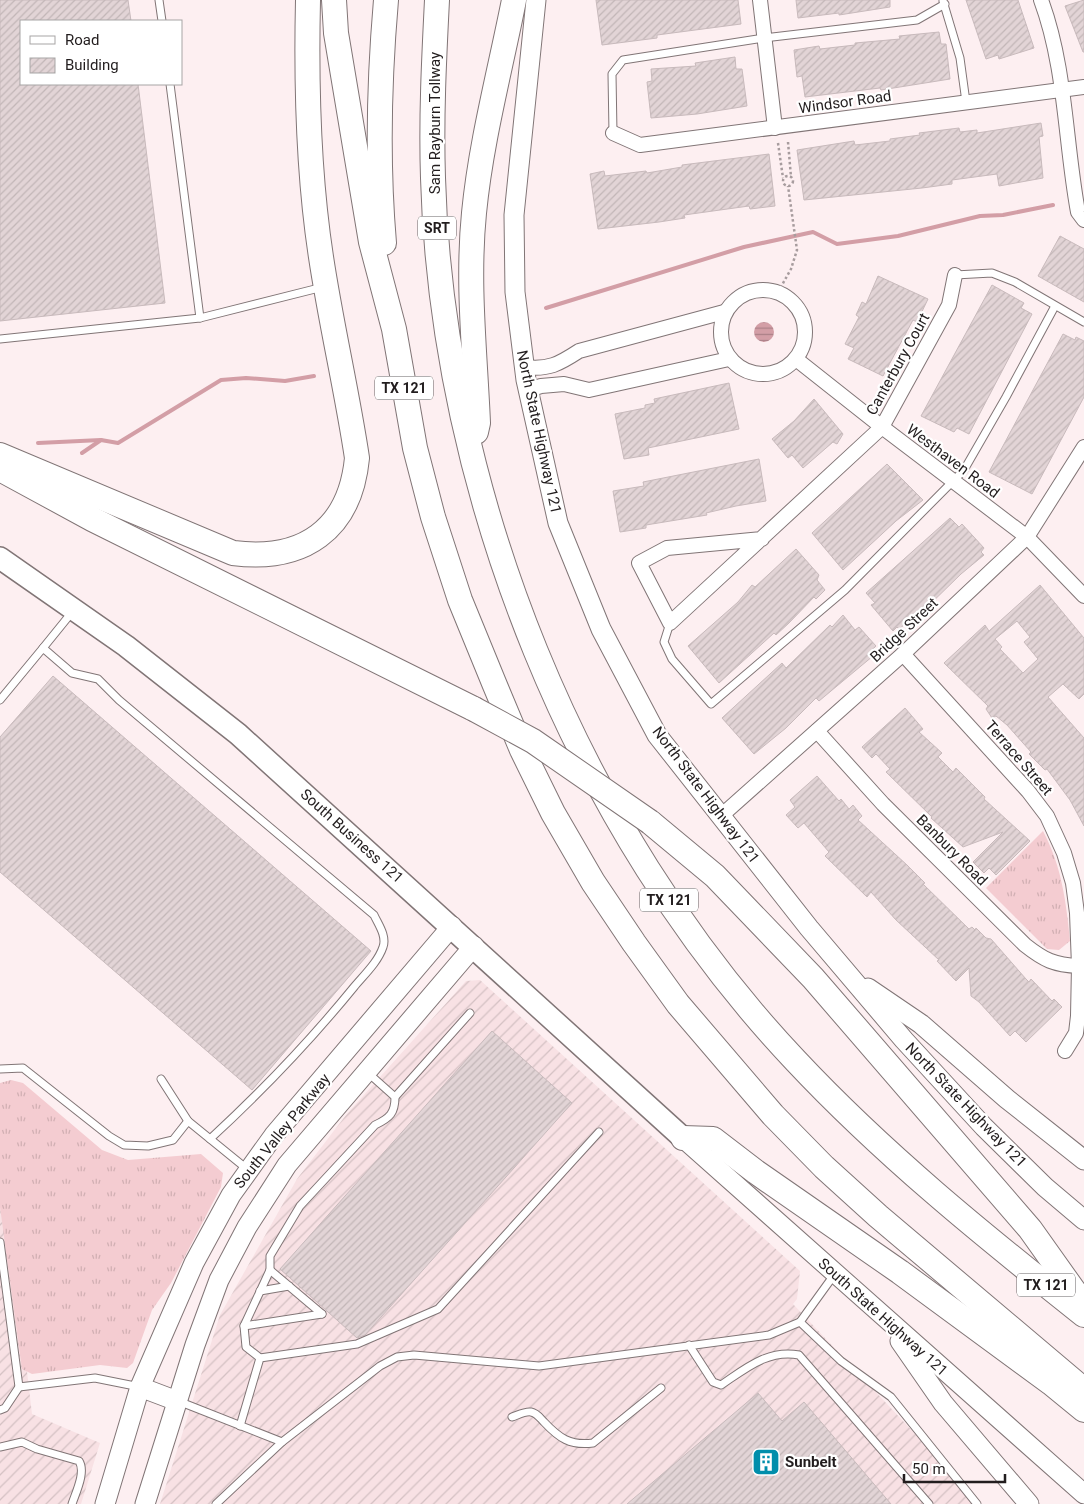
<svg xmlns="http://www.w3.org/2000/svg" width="1084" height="1504" font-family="Roboto,sans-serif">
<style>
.industrial{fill:url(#industrial-furrows)}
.grass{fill:url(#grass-tufts)}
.water{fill:url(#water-rules)}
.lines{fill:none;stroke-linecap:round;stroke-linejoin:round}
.stream{stroke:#d39ea6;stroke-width:4}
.building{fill:url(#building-hatch);stroke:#c8babc;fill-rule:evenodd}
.lane-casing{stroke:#817576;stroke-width:9}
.street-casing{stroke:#817576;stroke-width:16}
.secondary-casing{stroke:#817576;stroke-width:21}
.primary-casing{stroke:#817576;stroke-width:24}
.highway-casing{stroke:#817576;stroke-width:26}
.path{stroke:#a79c9e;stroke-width:2.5;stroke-dasharray:2.5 2.5;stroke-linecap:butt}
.lane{stroke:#fff;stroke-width:7}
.street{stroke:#fff;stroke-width:14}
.secondary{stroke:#fff;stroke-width:19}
.primary{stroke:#fff;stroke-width:21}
.highway{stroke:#fff;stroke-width:24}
.highway-bridge-casing{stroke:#817576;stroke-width:26;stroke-linecap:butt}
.highway-bridge{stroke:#fff;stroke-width:24}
.labels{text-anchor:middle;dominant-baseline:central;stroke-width:4.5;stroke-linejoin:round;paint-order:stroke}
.shield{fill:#fff;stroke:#646162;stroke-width:1}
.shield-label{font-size:14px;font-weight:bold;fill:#221d1e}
.street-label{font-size:15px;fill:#221d1e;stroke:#fff}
.poi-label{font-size:15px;font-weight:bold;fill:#221d1e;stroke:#fff;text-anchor:start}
</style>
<defs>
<pattern id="industrial-furrows" width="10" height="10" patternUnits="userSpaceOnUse" patternTransform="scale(1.25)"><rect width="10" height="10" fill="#f8e1e4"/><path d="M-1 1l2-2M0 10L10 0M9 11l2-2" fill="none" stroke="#d4c1c3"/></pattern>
<pattern id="grass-tufts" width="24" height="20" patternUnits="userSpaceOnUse" patternTransform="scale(1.25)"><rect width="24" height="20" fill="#f4ccd1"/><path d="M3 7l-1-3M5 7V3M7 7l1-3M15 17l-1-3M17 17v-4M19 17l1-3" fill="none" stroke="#d1afb3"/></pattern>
<pattern id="water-rules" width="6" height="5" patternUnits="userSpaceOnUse" patternTransform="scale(1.25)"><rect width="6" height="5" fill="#d39ea6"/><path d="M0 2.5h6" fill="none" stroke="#ab8087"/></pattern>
<pattern id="building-hatch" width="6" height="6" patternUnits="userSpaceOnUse" patternTransform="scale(1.25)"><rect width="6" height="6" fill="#e2d4d6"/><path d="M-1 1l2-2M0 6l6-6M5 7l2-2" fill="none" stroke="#c2b6b7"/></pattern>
</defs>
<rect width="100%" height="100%" fill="#fdeff1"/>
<!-- industrial -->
<g class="industrial">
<path d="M480,980L800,1271L797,1299L793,1304L981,1504H160L220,1315L297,1179L346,1115L466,981Z"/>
<path d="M0,1140L32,1414L100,1443L81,1504H0Z"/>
</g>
<!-- grass -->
<g class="grass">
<path d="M1043,831C1062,867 1066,902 1070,941L1059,950L1047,949L986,888Z"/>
<path d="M11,1080L23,1083L102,1150L128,1160L201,1154L223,1173L221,1187L171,1283L152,1310L133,1363L127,1368L100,1365L32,1374L22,1369L0,1207V1083Z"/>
</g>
<!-- water -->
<circle class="water" cx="764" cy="332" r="10"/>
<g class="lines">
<!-- stream -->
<g class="stream">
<path d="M546,308L744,247L813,232L837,244L898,236L980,216L1003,215L1053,205"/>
<path d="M38,443L101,440"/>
<path d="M82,453L101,440L118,443L221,380L246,378L285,381L314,376"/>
</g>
</g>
<!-- building -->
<g class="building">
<path d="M0,0H128L131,21H21V84H138L165,303L0,321Z"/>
<path d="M596,0H738L741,24L657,35V38L602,45Z"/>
<path d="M796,0H890V7L839,15V13L798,18Z"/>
<path d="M966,0H1018L1034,48L999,59L998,55L986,59Z"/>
<path d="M1084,0V52H1083L1065,6Z"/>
<path d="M939,32L941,44H946L950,79L881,90L880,88L805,97L802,76L797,77L794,50L819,46L820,49L855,45V43L900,39L899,36Z"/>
<path d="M735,57L736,69H742L747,106L697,114L651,118L647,82L652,81L651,69L696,66L695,63Z"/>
<path d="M1041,123L1043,136L1039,137L1043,178L999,186L997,174L952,180V184L922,188L804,200L797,150L854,141L855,145L890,141V139L920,135L919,133L959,128L960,132L977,130V133Z"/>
<path d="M769,154L775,206L750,209L749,206L684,215L685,218L659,222L598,229L590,174L604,171L605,176L646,171L647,173L682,167V165Z"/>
<path d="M1060,236L1084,249V302L1038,276Z"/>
<path d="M878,276L928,299L917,322L913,320L883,376L848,359L854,348L845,344L859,317L856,315L862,302L866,304Z"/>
<path d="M992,285L1024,303L1021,308L1032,314L969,434L957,428L954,432L921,416Z"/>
<path d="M1063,334L1075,340L1076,337L1084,341V397L1032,494L989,472Z"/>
<path d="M729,383L739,429L648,448L649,455L624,459L615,414L645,408V405L655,403L654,399Z"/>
<path d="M814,399L843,434L837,444L833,442L803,468L792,455L788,458L772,439L794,421Z"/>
<path d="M759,459L766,501L736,506L706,513L707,515L646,525V528L620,532L613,491L644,486L643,482Z"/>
<path d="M887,464L923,500L896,521L843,570L812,533Z"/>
<path d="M950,518L959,527L962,524L984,548L981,552L984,555L961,574L920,614L918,612L906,627L904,625L899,629L897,627L893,631L871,605L875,603L866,593Z"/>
<path d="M796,549L819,575L817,580L825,590L816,599L814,597L789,623L776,635L774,633L719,683L688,646L738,602L752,585L755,587Z"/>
<path d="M1040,585L1084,638V694L1079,699L1063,684L1048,697L1084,738V826L1070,800L1047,769L1045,770L1029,754L1031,752L1007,725L996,716L992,718L986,709L988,706L944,663L985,625L989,631ZM1017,621L1030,637L1024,642L1038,659L1023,673L1000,649L1002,647L995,639Z"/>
<path d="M843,615L855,630L859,627L876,646L870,652L873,656L819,701L816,698L786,728L754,754L722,718L782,663L786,668L830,625L832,627Z"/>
<path d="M53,676L371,951L252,1090L0,872V737Z"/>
<path d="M905,708L923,729L919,732L942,753L938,757L953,772L956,768L985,797L984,799L1030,841L996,875L989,868L984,873L973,862L1003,832L963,847L931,818L932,817L886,772L890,769L876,754L872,758L862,747Z"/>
<path d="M817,776L839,801L841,799L849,809L853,805L862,816L858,820L907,865L925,883L923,884L969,929L972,927L975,930L976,928L986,938L991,939L1026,979L1029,982L1031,979L1052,1001L1054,999L1062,1007L1026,1042L1015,1031L1010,1036L979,1002L971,996L969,968L956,981L937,961L939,960L896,920L871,892L867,897L825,856L829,852L804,823L798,828L786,815L795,807L790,800Z"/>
<path d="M492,1031L572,1103L365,1335L357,1338L280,1269Z"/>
<path d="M758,1393L782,1421L804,1402L891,1504H627Z"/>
</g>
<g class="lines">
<defs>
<g id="lane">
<path d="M159,0L162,21"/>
<path d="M943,1L960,58L966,102"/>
<path d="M613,133L612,74L623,60L764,38L917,20L945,4"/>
<path d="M955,275L992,273L1015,282L1084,322"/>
<path d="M200,318L323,287"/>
<path d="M0,339L200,318L170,84"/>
<path d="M670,623L664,642L672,659L711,704L845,590L964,470L1006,397L1055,306"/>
<path d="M43,648L73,611"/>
<path d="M0,700L43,648L72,673L98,679L119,700L374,915C378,924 387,936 383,947C378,962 364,975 354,987C310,1041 261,1092 210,1139"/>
<path d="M0,1069L23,1068L109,1136L124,1145L148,1146L173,1140L188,1121L247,1169"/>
<path d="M161,1079L188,1121"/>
<path d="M395,1097L470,1013"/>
<path d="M0,1242L19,1387L95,1378L140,1387"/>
<path d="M270,1270L322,1314"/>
<path d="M260,1291L289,1286"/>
<path d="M800,1322L841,1361L891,1397L977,1504"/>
<path d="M244,1326L322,1314"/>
<path d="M689,1345L713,1382L721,1385C745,1369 768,1349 799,1355L929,1504"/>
<path d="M260,1358L246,1347L244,1326L270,1270V1256L300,1206L375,1125C390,1118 395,1113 395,1097L367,1072"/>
<path d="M178,1401L282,1442L380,1366L397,1357L414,1355L539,1366L769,1335L800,1322L834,1275"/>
<path d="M0,1410L5,1408L19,1387"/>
<path d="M512,1417C518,1415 525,1411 531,1412C537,1413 540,1418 544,1422C559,1438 570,1446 593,1443L661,1388"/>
<path d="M240,1426L260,1358L357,1344L438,1309L599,1132"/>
<path d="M0,1447L22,1442L37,1449L79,1461C86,1472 76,1492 72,1504"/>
<path d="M216,1504L282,1442"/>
</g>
<g id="street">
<path d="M760,0L775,128"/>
<path d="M1041,0C1066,67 1065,142 1078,212L1084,220"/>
<path d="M613,133L640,145L1084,87"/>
<circle cx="763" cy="332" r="42"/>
<path d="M796,359L882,427L1027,537L1084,596"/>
<path d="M524,367C549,370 559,364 579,351L724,312"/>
<path d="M528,390L541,386L564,384L589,390L729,359"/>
<path d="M762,539L667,548L639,563L670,623L882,427L949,305L955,275"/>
<path d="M903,654L1028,791L1047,816L1064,853L1073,883L1077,913L1079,966L1078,1016L1076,1033L1065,1051"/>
<path d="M817,731L883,804L1025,945C1044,960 1054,965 1079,966"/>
<path d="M721,816L903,654L1027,537L1084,447"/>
</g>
<g id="secondary">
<path d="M536,0L514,215L515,292L526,380L558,523L601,629L657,735L809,928L904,1040L984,1127L1045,1187L1084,1220"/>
<path d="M868,988L921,1024L1007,1099L1084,1160"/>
<path d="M683,1138L1084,1494"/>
<path d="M900,1341L943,1403L1029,1504"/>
<path d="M140,1387L177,1401"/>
<path d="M105,1504L140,1387L194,1263L231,1195L274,1135L452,926"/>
<path d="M145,1504L195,1345L219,1280L247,1227L287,1165L474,946"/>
</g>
<path id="primary" d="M0,558L126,646L238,734L683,1138"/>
<g id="highway">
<path d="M334,0L336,33L371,242L394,329L415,448L433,517L460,600L494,683L522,750L553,813L593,882L634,943L678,1004L773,1115L824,1167L878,1216L1084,1390"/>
<path d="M437,0C434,59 431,118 433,178C442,494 577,829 795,1060C883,1154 983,1235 1084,1315"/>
<path d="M384,243C377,162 379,81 386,0"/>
<path d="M476,432L478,423C475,353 467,283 474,213C481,141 500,71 514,0"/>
<path d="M0,455L233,553C303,562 350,530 357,458C347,391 331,324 321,257C308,172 306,86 308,0"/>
<path d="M0,469L92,519L474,709"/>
<path d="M650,822L715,876L813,978L1030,1229L1084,1305"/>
<path d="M683,1138L713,1139L756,1172L900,1272L1051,1383L1084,1410"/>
</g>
</defs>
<!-- lane casing -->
<use href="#lane" class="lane-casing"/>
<!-- street casing -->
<use href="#street" class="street-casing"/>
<!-- secondary casing -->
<use href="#secondary" class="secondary-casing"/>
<!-- primary casing -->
<use href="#primary" class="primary-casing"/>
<!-- highway casing -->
<use href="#highway" class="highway-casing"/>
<!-- path -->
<g class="path">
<path d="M788,142L791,177"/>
<path d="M778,143L783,178"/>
<circle cx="788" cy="181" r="5"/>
<path d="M778,292L791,269L797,250L788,186"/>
</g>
<!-- lane -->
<use href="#lane" class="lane"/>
<!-- street -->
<use href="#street" class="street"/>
<!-- secondary -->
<use href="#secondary" class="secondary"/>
<!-- primary -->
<use href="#primary" class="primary"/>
<!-- highway -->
<use href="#highway" class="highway"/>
<defs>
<path id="highway-bridge" d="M474,709L533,741L650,822"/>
</defs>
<!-- highway-bridge casing -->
<use href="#highway-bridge" class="highway-bridge-casing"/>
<!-- highway-bridge -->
<use href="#highway-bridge" class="highway-bridge"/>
</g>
<!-- icons -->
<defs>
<symbol id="building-square" viewBox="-11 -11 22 22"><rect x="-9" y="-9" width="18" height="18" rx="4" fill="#008eab" stroke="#fff"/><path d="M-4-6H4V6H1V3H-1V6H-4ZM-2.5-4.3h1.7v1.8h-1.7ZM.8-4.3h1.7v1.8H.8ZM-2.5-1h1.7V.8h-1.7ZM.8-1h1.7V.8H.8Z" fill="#fff"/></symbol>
</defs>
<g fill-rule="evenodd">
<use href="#building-square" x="750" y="1446" width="32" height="32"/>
</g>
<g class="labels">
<!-- shield labels -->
<g class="shield">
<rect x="418" y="216.5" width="38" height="23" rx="4"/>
<rect x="375" y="376.5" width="58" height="23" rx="4"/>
<rect x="640" y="888.5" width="58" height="23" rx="4"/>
<rect x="1017" y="1273.5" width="58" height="23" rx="4"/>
</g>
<g class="shield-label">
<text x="437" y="228">SRT</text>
<text x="404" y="388">TX 121</text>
<text x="669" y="900">TX 121</text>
<text x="1046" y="1285">TX 121</text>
</g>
<!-- street labels -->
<g class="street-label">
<text transform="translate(845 102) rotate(-8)">Windsor Road</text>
<text transform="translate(435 123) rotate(-90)">Sam Rayburn Tollway</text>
<text transform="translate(898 364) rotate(-61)">Canterbury Court</text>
<text transform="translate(539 432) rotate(78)">North State Highway 121</text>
<text transform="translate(953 461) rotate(37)">Westhaven Road</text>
<text transform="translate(904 630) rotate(-43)">Bridge Street</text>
<text transform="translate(1019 758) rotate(49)">Terrace Street</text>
<text transform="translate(706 795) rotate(53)">North State Highway 121</text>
<text transform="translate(352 836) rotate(42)">South Business 121</text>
<text transform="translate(952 850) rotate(45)">Banbury Road</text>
<text transform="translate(966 1105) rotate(46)">North State Highway 121</text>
<text transform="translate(282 1131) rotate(-51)">South Valley Parkway</text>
<text transform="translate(883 1317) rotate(42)">South State Highway 121</text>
</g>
<!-- poi labels -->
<g class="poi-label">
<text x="785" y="1462">Sunbelt</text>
</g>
</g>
<!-- legend -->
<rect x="20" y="20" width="162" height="65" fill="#ffffff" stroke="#a7a5a5"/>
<rect x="30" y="36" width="25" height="8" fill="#ffffff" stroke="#a7a5a5"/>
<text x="65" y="45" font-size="15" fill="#221d1e">Road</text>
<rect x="30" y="58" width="25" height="15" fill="url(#building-hatch)" stroke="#a7a5a5"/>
<text x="65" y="70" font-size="15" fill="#221d1e">Building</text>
<!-- scale -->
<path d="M904 1474v8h101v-8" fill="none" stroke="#221d1e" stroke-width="2.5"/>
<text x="912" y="1474" font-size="15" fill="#221d1e" stroke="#ffffff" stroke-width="4" paint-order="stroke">50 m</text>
</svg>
